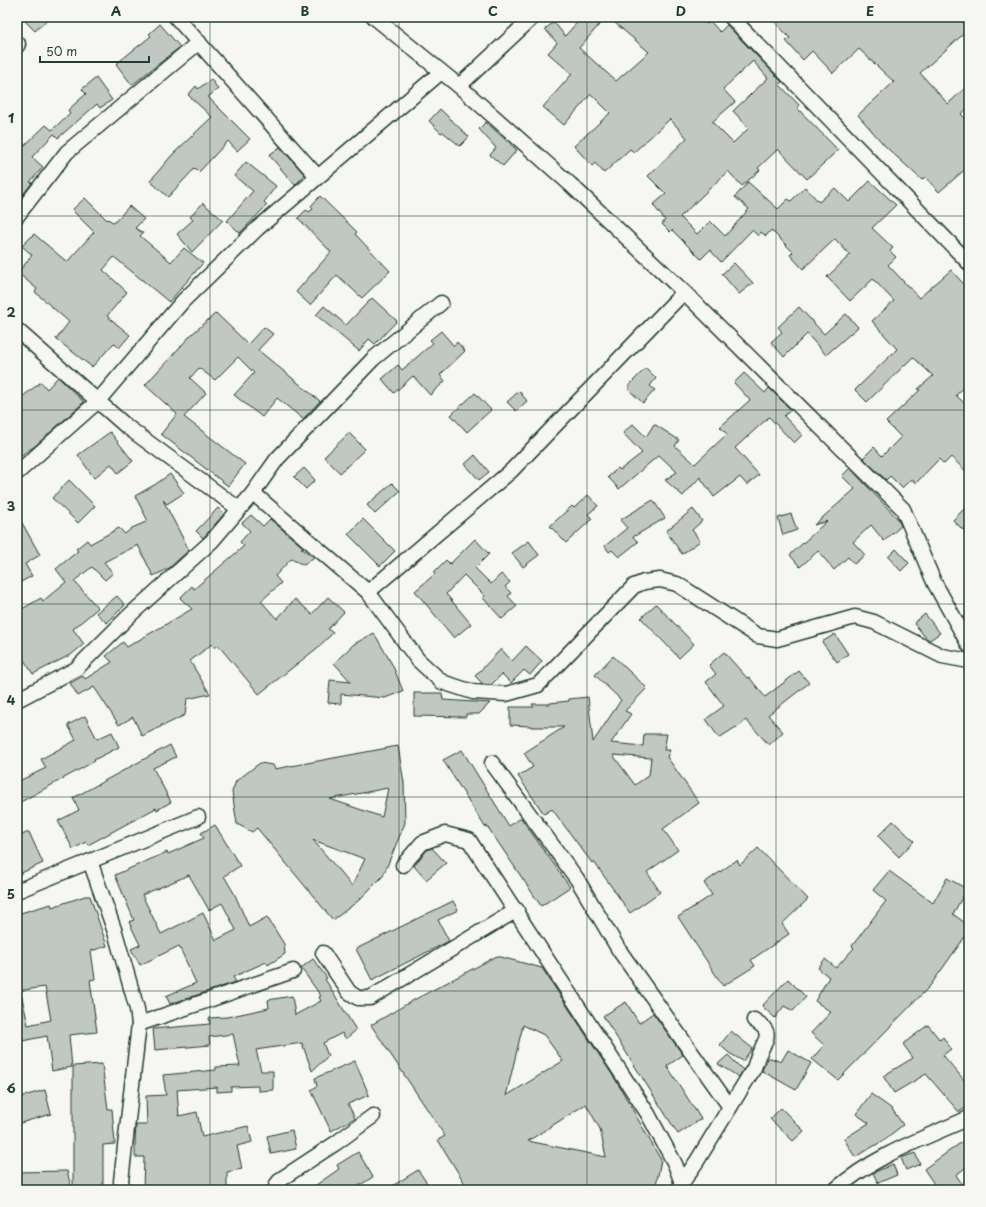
<svg xmlns="http://www.w3.org/2000/svg" width="986" height="1207" font-family="'Playpen Sans',sans-serif">
<style>
.building{fill:#c1c8c3;stroke:#1f3d34;fill-rule:evenodd}
.lines{fill:none;stroke-linecap:round;stroke-linejoin:round}
.minor-casing{stroke:#1f3d34;stroke-width:17}
.minor{stroke:#f6f6f2;stroke-width:14}
.grid{fill:none;stroke:#1f3d34;stroke-width:1;stroke-opacity:0.55}
.neatline{fill:none;stroke:#1f3d34;stroke-width:1.5}
.grid-label{font-size:13px;text-anchor:middle;font-weight:bold;fill:#1f3d34}
</style>
<rect width="100%" height="100%" fill="#f6f6f2"/>
<filter id="ink" filterUnits="userSpaceOnUse"><feTurbulence type="fractalNoise" baseFrequency=".025" numOctaves="2"/><feDisplacementMap in="SourceGraphic" scale="8" xChannelSelector="R" yChannelSelector="G"/><feConvolveMatrix kernelMatrix="1 2 1 2 8 2 1 2 1" color-interpolation-filters="sRGB"/></filter>
<g filter="url(#ink)">
<!-- building -->
<g class="building">
<path d="M21,17H50L35,31Z"/>
<path d="M582,17H606L579,48L616,81L649,52L608,17H700L707,24L710,21L720,32L727,25L782,82L779,84L799,105L797,108L838,150L807,179L778,149L758,168L760,170L742,186L728,171L680,217L697,234L710,221L725,236L749,209L735,197L748,182L778,209L788,199L791,201L805,187L819,202L835,188L849,202L870,181L896,205L872,228L893,248L890,251L896,257L888,265L919,298L951,270L969,290V383L956,395L969,408V474L951,457L944,464L939,459L916,483L911,479L902,488L890,476L886,480L863,458L874,447L882,456L901,437L886,422L920,390L918,389L933,376L913,357L867,402L855,390L897,349L872,321L894,301L873,279L850,301L827,277L850,255L835,239L803,269L790,255L793,252L771,230L766,236L761,232L758,236L752,230L721,262L710,250L701,259L672,230L670,232L662,224L665,220L653,205L666,194L648,176L687,138L670,119L634,152L630,149L604,173L595,163L592,166L574,146L610,113L591,94L564,125L543,107L572,74L548,53L557,43L545,29L554,22L565,36ZM753,61L768,78L733,111L749,128L733,143L712,122L735,102L723,89Z"/>
<path d="M770,17H958L969,29L920,73L948,104L969,84V107L961,114L969,122V166L939,192L925,177L922,180L885,146L858,115L894,82L859,49L833,73L812,51L803,60L786,41L790,38Z"/>
<path d="M160,24L180,47L132,85L116,64L151,36L149,34Z"/>
<path d="M96,78L112,100L100,108L97,104L58,138L54,134L32,157L43,167L30,182L32,183L17,202V144L22,148L46,125L52,130L70,113L68,110L86,94L82,89Z"/>
<path d="M211,79L218,89L208,97L250,139L237,151L228,141L199,172L195,168L168,197L150,181L172,155L212,117L188,95L196,86L198,89Z"/>
<path d="M440,109L469,137L460,146L443,132L441,133L429,121Z"/>
<path d="M486,122L517,150L503,166L490,155L496,148L479,129Z"/>
<path d="M280,147L305,175L295,185L269,155Z"/>
<path d="M246,162L276,186L264,202L267,205L240,233L227,221L253,191L234,176Z"/>
<path d="M320,196L357,232L355,234L390,271L362,298L337,275L310,305L296,292L331,252L298,218L306,210L309,212L313,209L311,206Z"/>
<path d="M85,198L107,220L108,219L114,223L129,206L144,219L135,228L143,233L140,236L171,262L184,248L203,263L169,302L114,257L103,270L127,292L107,316L130,335L119,348L114,343L92,367L56,339L69,322L35,292L37,289L18,273L32,255L22,246L34,234L67,262L94,232L72,210Z"/>
<path d="M203,203L223,220L192,252L177,234L193,220L190,217Z"/>
<path d="M734,263L753,283L739,294L722,274Z"/>
<path d="M372,298L397,321L375,344L369,339L359,351L316,315L324,306L346,325Z"/>
<path d="M799,307L824,334L846,314L858,327L826,355L807,334L784,357L771,342L782,332L778,327Z"/>
<path d="M216,313L248,344L264,327L273,334L258,350L320,401L303,419L277,398L262,417L234,395L254,373L238,357L215,380L199,368L190,378L206,393L184,417L245,464L228,486L161,434L177,414L145,385L192,334Z"/>
<path d="M441,331L454,346L457,342L465,351L440,375L445,381L430,395L413,376L394,393L382,379L398,365L402,370L433,343L430,340Z"/>
<path d="M646,368L656,378L650,386L655,390L643,403L629,390V385Z"/>
<path d="M744,373L765,393L769,388L791,410L784,416L802,435L794,443L769,417L735,448L759,475L747,485L740,477L714,497L700,477L683,496L665,480L677,472L659,455L619,489L608,477L618,468L620,470L642,453L623,433L633,424L646,437L654,424L679,440L675,446L695,464L727,434L720,427L750,400L734,383Z"/>
<path d="M58,377L84,402L35,446L17,458V401L41,382L47,389Z"/>
<path d="M519,391L527,401L516,411L507,402Z"/>
<path d="M475,393L491,410L467,432L451,415Z"/>
<path d="M110,432L133,461L118,473L111,464L94,478L78,455Z"/>
<path d="M349,433L365,449L340,473L324,457Z"/>
<path d="M475,455L489,472L479,480L465,464Z"/>
<path d="M304,468L315,480L306,489L294,477Z"/>
<path d="M850,468L897,518L901,526L884,541L871,525L853,542L865,555L854,564L848,557L834,570L818,551L800,567L790,555L827,521L814,525L855,489L842,476Z"/>
<path d="M170,474L184,493L167,504L163,500L189,550L168,569L153,576L138,545L104,562L113,573L105,580L92,567L74,581L98,608L73,629L84,644L72,654L33,674L17,649V612L41,598L43,601L66,582L56,569L78,551L76,549L87,540L90,544L119,528L125,534L132,528L148,521L135,496L156,484Z"/>
<path d="M69,480L95,506L78,523L52,498Z"/>
<path d="M392,483L400,491L375,514L367,505Z"/>
<path d="M588,495L598,506L588,514L592,519L566,543L550,526L572,506L574,508Z"/>
<path d="M653,500L665,518L633,537L638,542L619,557L612,550L609,552L605,546L627,528L620,520Z"/>
<path d="M969,504V524L963,530L953,520Z"/>
<path d="M218,508L224,514L203,538L196,531Z"/>
<path d="M693,509L702,521L692,530L700,541L682,554L666,531Z"/>
<path d="M17,514L40,555L25,564L32,576L17,584Z"/>
<path d="M791,514L797,530L783,535L778,518Z"/>
<path d="M251,515L263,526L270,519L303,547L301,548L314,557L304,565L291,559L275,576L281,583L261,601L277,619L295,599L312,614L328,597L344,612L328,629L333,633L316,649L259,694L218,645L215,648L212,644L190,661L210,694L187,699L185,715L165,725H161L162,726L142,736L133,717L119,725L94,687L78,696L70,683L83,676L85,679L112,662L106,656L123,642L127,647L192,609L180,598L192,586L194,589L244,546L240,542L250,531L242,523Z"/>
<path d="M363,519L395,551L380,566L348,534Z"/>
<path d="M475,539L489,554L475,568L491,584L501,574L510,582L505,587L511,593L508,596L517,606L502,619L483,598L485,596L464,575L446,594L471,624L454,638L415,591L435,574L434,572L446,560L450,564Z"/>
<path d="M529,541L539,555L523,567L512,553Z"/>
<path d="M896,549L909,563L901,571L888,557Z"/>
<path d="M117,596L125,605L107,623L96,613Z"/>
<path d="M656,604L694,644L679,658L641,618Z"/>
<path d="M925,614L940,633L930,640L926,638L914,623Z"/>
<path d="M374,633L393,666L403,691L385,698L341,694V704L328,703L330,680L351,682L334,663L354,644Z"/>
<path d="M835,634L848,654L837,662L822,642Z"/>
<path d="M526,646L542,661L530,675L524,670L511,683L502,674L491,685L483,684L475,676L501,649L512,661Z"/>
<path d="M724,652L747,678L749,677L765,697L799,671L809,683L768,715L783,732L769,745L746,720L737,728L736,727L719,738L706,719L724,706L706,682L716,674L709,665Z"/>
<path d="M613,656L647,688L625,711L631,714L611,743L643,746L644,734H667L664,750H670L667,757L699,803L663,829L678,850L647,872L660,892L630,913L594,862L592,863L552,809L544,814L518,776L533,767L524,753L564,727H531V726L510,725V707H534L532,704H550V703L569,701V699L588,697L593,742L621,700L595,675ZM613,755L651,758L649,775L635,785Z"/>
<path d="M414,693H442L443,700L490,703L479,714H466V717L414,716Z"/>
<path d="M85,716L97,739L112,732L119,747L94,760L95,761L17,804V782L46,768L41,759L76,740L68,725Z"/>
<path d="M170,745L176,757L153,768L171,802L157,810L156,808L88,845L86,842L73,849L58,821L79,810L73,798Z"/>
<path d="M398,746L404,783L405,823L383,876L358,901L333,920L257,828L252,832L237,824L232,792L236,781L260,763L273,765L275,769ZM388,788L382,817L330,799ZM313,840L365,859L352,886Z"/>
<path d="M462,750L509,826L521,818L570,887L541,906L487,826L485,827L443,760Z"/>
<path d="M893,821L914,841L899,857L878,836Z"/>
<path d="M215,825L240,866L224,876L235,895L249,927L267,917L284,944L285,954L268,965L266,962L233,977L236,982L170,1004L166,996L196,983L179,946L140,965L131,949L140,945L129,922L134,920L115,875L167,852L168,854L204,838L201,833ZM189,875L209,910L222,903L236,930L216,940L203,913L161,934L142,895Z"/>
<path d="M29,832L43,863L17,875V837Z"/>
<path d="M432,848L446,863L426,880L414,866L427,850Z"/>
<path d="M758,848L808,899L782,924L789,934L751,960L755,966L723,986L678,917L712,895L704,883L737,860L740,865Z"/>
<path d="M889,871L933,903L947,878L967,889L953,914L969,926V931L930,986L838,1080L812,1059L824,1045L811,1033L831,1012L815,1001L829,977L818,968L825,959L836,968L854,948L852,946L886,901L873,890Z"/>
<path d="M85,896H90L107,946L91,951L95,979L90,980L97,1032L69,1035L72,1067L52,1071L47,1036L17,1042V998L22,997L28,1025L51,1020L45,987L17,991V914L51,904L52,907Z"/>
<path d="M453,901L458,910L438,920L449,941L372,980L356,949Z"/>
<path d="M497,956L542,968L617,1082L661,1160L655,1190H478L474,1183L467,1187L438,1140L445,1136L371,1025L412,1001ZM523,1025L544,1035L563,1061L506,1096ZM586,1104L600,1129L606,1157L528,1141Z"/>
<path d="M313,959L327,978L325,979L356,1030L346,1039L342,1033L323,1043L328,1056L312,1071L302,1043L256,1050L261,1071H273V1090L258,1091V1086L231,1087V1091L217,1092V1087L177,1090L179,1116L197,1112L202,1137L248,1126L252,1142L237,1146L242,1169L227,1172V1190H143L144,1157H135V1142L136,1125H147L146,1096L166,1095L163,1075L216,1070V1067L240,1066L233,1034L209,1037L210,1045L155,1050L153,1029L210,1024L209,1018L227,1017L269,1008L268,1000L292,996L295,1015L321,1001L319,997L321,996L301,968Z"/>
<path d="M788,979L806,997L793,1011L784,1006L775,1018L762,1006Z"/>
<path d="M626,1002L639,1023L653,1013L683,1055L667,1066L701,1119L678,1134L603,1016Z"/>
<path d="M928,1025L940,1040L943,1037L951,1049L943,1055L969,1086V1106L959,1112L926,1074L894,1093L883,1076L913,1058L903,1044Z"/>
<path d="M731,1031L752,1048L743,1061L729,1053L720,1045Z"/>
<path d="M788,1050L811,1063L796,1090L762,1071L767,1058H771L781,1062Z"/>
<path d="M728,1055L743,1070L739,1077L718,1064Z"/>
<path d="M355,1061L369,1095L348,1104L355,1118L331,1131L311,1090L317,1086L315,1078Z"/>
<path d="M102,1064L108,1109H112L115,1144L103,1145V1190H73V1066Z"/>
<path d="M45,1090L51,1114L17,1124V1098Z"/>
<path d="M871,1094L892,1109L903,1125L881,1142L855,1157L844,1139L869,1123L856,1114Z"/>
<path d="M781,1108L804,1131L793,1141L770,1119Z"/>
<path d="M292,1130L296,1149L271,1154L267,1136Z"/>
<path d="M969,1137V1165L956,1175L966,1190H938L924,1169Z"/>
<path d="M358,1152L373,1177L352,1190H309L339,1169L337,1165Z"/>
<path d="M915,1153L920,1164L906,1170L901,1158Z"/>
<path d="M893,1164L897,1175L878,1183L873,1173Z"/>
<path d="M418,1170L427,1183L417,1190H386Z"/>
<path d="M67,1171L72,1190H17V1172Z"/>
</g>
<g class="lines">
<defs>
<g id="minor">
<path d="M176,17L317,176"/>
<path d="M374,17L459,86L570,184L684,292L903,509L934,582L969,645"/>
<path d="M731,17L969,263"/>
<path d="M17,46L18,44"/>
<path d="M459,86L533,17"/>
<path d="M17,216L67,152L199,42"/>
<path d="M17,330L126,426L239,509"/>
<path d="M17,473L97,402L183,301L258,228L440,73"/>
<path d="M253,493L368,592L418,660L442,682L473,692L506,694L538,685L634,586L644,582L660,580L677,584L758,636L777,639L855,617L874,622L942,656L969,661"/>
<path d="M368,592L511,471L684,292"/>
<path d="M17,700L76,669L130,615L212,541L253,493L277,459L373,359L441,303"/>
<path d="M492,763L577,879L619,950L730,1107"/>
<path d="M90,861L115,932L137,1009L139,1024L121,1181L123,1190"/>
<path d="M403,865L422,843L445,834L469,840L648,1114L675,1164L682,1183L678,1190"/>
<path d="M17,891L198,817"/>
<path d="M323,953L349,992L358,998H370L517,910"/>
<path d="M139,1024L293,971"/>
<path d="M682,1183L697,1161L754,1068C756,1063 757,1057 760,1052C768,1036 772,1031 754,1020"/>
<path d="M275,1190L277,1184L281,1179L336,1143L373,1116"/>
<path d="M835,1190C874,1156 922,1139 969,1118"/>
</g>
</defs>
<!-- minor casing -->
<use href="#minor" class="minor-casing"/>
<!-- minor -->
<use href="#minor" class="minor"/>
</g>
</g>
<!-- grid -->
<path class="grid" d="M210,17V1190M399,17V1190M587,17V1190M776,17V1190M17,216H969M17,410H969M17,604H969M17,797H969M17,991H969"/>
<!-- margin -->
<rect width="986" height="1207" fill="none" stroke="#f6f6f2" stroke-width="44"/>
<!-- scale -->
<path d="M40 56v6h109v-6" fill="none" stroke="#1f3d34" stroke-width="2"/>
<text x="46" y="56" font-size="12" fill="#1f3d34" stroke="#f6f6f2" stroke-width="3" paint-order="stroke">50 m</text>
<rect x="22" y="22" width="942" height="1163" class="neatline"/>
<g class="grid-label">
<text x="116" y="16">A</text>
<text x="305" y="16">B</text>
<text x="493" y="16">C</text>
<text x="681" y="16">D</text>
<text x="870" y="16">E</text>
<text x="11" y="123">1</text>
<text x="11" y="317">2</text>
<text x="11" y="511">3</text>
<text x="11" y="705">4</text>
<text x="11" y="899">5</text>
<text x="11" y="1093">6</text>
</g>
</svg>
